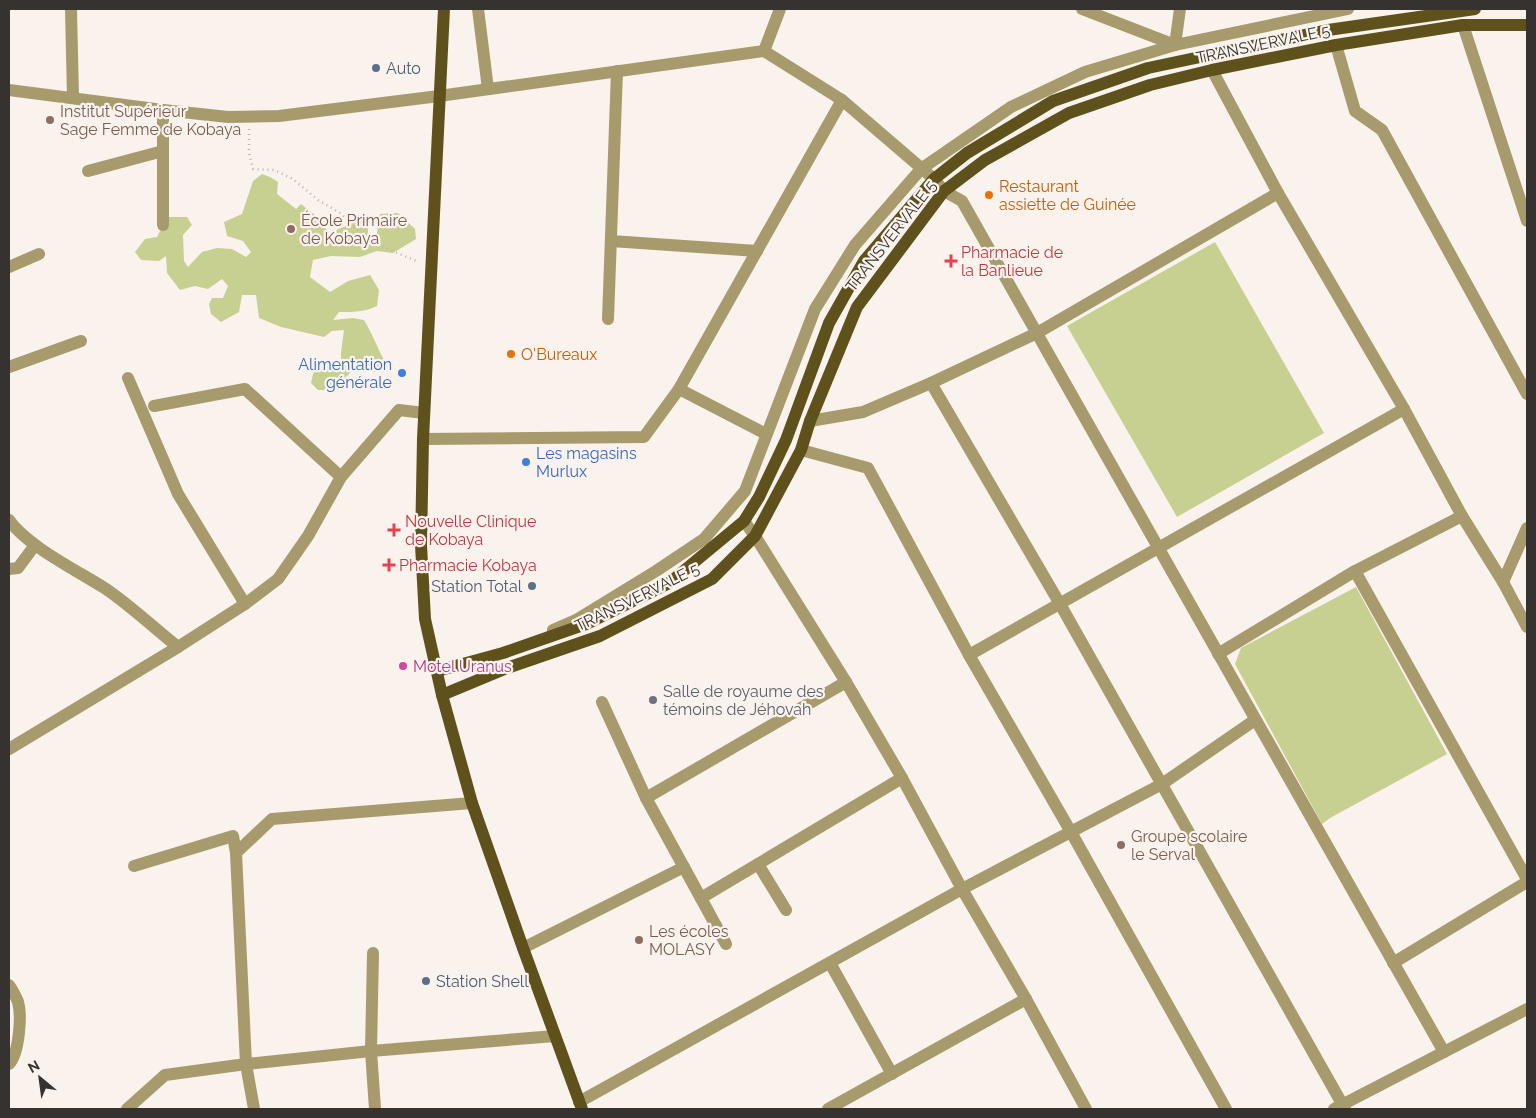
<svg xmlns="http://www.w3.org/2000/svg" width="1536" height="1118" font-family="Raleway,sans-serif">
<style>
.green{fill:#c8d091}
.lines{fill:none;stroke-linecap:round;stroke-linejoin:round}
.path{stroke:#bab3ae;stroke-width:2.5;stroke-dasharray:1 4;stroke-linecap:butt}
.minor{stroke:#a79a6c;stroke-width:12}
.major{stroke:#5f511c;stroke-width:12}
.service-dot{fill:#5c6f8a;stroke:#faf2ec;stroke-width:2}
.education-dot{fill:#8d6e63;stroke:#faf2ec;stroke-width:2}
.food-dot{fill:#e8710a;stroke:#faf2ec;stroke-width:2}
.health-dot{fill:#e0444e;stroke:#faf2ec;stroke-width:2}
.shop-dot{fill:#3f7fe0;stroke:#faf2ec;stroke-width:2}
.hotel-dot{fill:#d1479c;stroke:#faf2ec;stroke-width:2}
.worship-dot{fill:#6b7280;stroke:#faf2ec;stroke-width:2}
.labels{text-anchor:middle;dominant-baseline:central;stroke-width:4.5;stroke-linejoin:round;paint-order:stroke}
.street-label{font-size:16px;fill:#35322f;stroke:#faf2ec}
.service-label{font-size:16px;fill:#4e5e75;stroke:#faf2ec;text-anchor:start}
.education-label{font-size:16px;fill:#785e54;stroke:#faf2ec;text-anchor:start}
.food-label{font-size:16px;fill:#c56008;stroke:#faf2ec;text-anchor:start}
.health-label{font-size:16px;fill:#be3a42;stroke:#faf2ec;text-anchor:start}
.shop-label{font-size:16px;fill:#366cbe;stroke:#faf2ec;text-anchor:end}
.hotel-label{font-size:16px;fill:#b23c85;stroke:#faf2ec;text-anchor:start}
.worship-label{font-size:16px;fill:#5b616d;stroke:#faf2ec;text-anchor:start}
</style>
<rect width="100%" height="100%" fill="#faf2ec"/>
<!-- green -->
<g class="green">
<path d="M262,174L270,177L278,182L277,194L296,209L301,204L320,219L329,233L351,224L360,216L368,218V238L376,239L380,214L398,213L415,229L416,239L393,253L377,251L360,257L331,256L313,260L310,277L330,292L348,281L370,275L379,290L377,306C365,312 353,312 339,312L333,320L353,318L364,320C372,333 377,347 384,360L377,372H368L354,368C343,381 336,391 318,390L311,383L314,370L327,366L341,365V352L344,330L332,331L324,337L281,327L259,318L256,295H242L239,312L221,322L211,314L209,304L212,298H223L228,286L222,279L208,289L195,286L180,290L167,273L166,256L159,261L141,260L135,252L145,239L157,237L167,217H187L192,225L183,235L184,261L188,267L202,252L217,248L232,249L246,257L251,252L243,241L227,236L224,222L242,214L253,181Z"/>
<path d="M1215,242L1324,433L1177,517L1067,326Z"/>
<path d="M1356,587L1447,754L1330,818L1322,824L1235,664L1241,648Z"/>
</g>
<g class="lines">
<!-- path -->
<path class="path" d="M249,129V153L253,169L274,170L293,179L318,200L340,213L361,233L385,248L419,262"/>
<!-- minor -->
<g class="minor">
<path d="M71,9L73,98"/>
<path d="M478,9L488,89"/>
<path d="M1082,9L1175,45L1180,9"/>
<path d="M1463,25L1527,221"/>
<path d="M1336,45L1355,111L1382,130L1527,394"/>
<path d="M764,51L780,9"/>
<path d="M1212,70L1278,193L1404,409L1462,516L1503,582L1527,627"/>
<path d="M9,90L163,110L228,117L279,116L439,96L764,51L842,100L934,179L944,191L962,201L1444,1052"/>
<path d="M88,171L163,151"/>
<path d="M163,225V110"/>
<path d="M611,241L757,251"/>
<path d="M9,267L39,254"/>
<path d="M608,319L617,71"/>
<path d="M9,367L81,341"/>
<path d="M128,378L178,494L245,604"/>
<path d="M931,383L1060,604L1345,1109"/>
<path d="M679,389L766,434"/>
<path d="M154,406L245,389L341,477"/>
<path d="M810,421L863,412L931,383L1037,333L1278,193"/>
<path d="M423,439L644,437L679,389L842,100"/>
<path d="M801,450L868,468L969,655L1071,832L1226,1109"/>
<path d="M9,520C27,546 78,571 106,589C131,606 154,628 178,647"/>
<path d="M744,521L755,536L846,682L902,778L962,889L1026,999L1086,1109"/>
<path d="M9,569L18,568L35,545"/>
<path d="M1355,571L1527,879"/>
<path d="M1503,582L1527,528"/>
<path d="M553,630L576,620L656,571L704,539L745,491L815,309L855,245L921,169L1011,107L1085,72L1175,45L1348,9"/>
<path d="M1218,654L1355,571L1462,516"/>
<path d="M969,655L1404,409"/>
<path d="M602,702L646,798L726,944"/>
<path d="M9,749L178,647L245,604L278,579L308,536L341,477L399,410L424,413"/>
<path d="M646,798L846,682"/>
<path d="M758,864L786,910"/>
<path d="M134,866L233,836L236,853"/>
<path d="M701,898L902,778"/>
<path d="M523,948L684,867"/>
<path d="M373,953L371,1051L375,1109"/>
<path d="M830,963L892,1074"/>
<path d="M1393,963L1527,882"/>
<path d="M9,985C12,990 16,996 18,1002C22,1016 19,1054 9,1064"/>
<path d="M579,1102L962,889L1162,784L1255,720"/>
<path d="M127,1109L165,1075L246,1064L371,1051L555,1036"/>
<path d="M254,1109L246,1064L236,853L272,819L472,803"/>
<path d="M828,1109L1026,999"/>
<path d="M1334,1109L1527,1009"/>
</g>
<!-- major -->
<g class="major">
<path d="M444,9L423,439L421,545L425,619L442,695L472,803L523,948L582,1109"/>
<path d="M437,671L503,653L586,624L669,583L744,521L759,497L786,440L829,323L864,261L934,179L967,153L1053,101L1148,68L1328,30L1475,9"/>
<path d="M442,695L507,668L600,636L712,579L755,536L801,450L810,421L857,307L944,191L985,160L1069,113L1150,85L1212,70L1336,45L1463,25H1527"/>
</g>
</g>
<!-- markers -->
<g class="service-dot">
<circle cx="376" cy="68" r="5"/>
<circle cx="532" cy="586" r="5"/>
<circle cx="426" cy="981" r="5"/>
</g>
<g class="education-dot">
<circle cx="50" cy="120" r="5"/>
<circle cx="291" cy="229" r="5"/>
<circle cx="1121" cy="845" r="5"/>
<circle cx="639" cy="940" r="5"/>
</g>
<g class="food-dot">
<circle cx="989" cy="195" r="5"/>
<circle cx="511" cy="354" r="5"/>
</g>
<g class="health-dot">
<path d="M948.5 253.5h5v5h5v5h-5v5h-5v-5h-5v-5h5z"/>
<path d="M391.5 522.5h5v5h5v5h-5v5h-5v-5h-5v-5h5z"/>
<path d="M386.5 557.5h5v5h5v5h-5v5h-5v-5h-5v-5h5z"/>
</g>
<g class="shop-dot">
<circle cx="402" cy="373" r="5"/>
<circle cx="526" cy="462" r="5"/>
</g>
<circle class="hotel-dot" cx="403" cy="666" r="5"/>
<circle class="worship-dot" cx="653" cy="700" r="5"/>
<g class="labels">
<!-- street labels -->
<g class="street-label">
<text transform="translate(1263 44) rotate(-12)">TRANSVERVALE 5</text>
<text transform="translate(891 236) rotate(-52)">TRANSVERVALE 5</text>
<text transform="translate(637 597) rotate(-26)">TRANSVERVALE 5</text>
</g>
<!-- service labels -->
<g class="service-label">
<text x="386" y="68">Auto</text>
<text x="522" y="586" text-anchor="end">Station Total</text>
<text x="436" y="981">Station Shell</text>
</g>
<!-- education labels -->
<g class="education-label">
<text x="60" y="111">Institut Supérieur<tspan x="60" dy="18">Sage Femme de Kobaya</tspan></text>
<text x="301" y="220">École Primaire<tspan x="301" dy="18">de Kobaya</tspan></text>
<text x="1131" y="836">Groupe scolaire<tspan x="1131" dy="18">le Serval</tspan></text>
<text x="649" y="931">Les écoles<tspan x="649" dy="18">MOLASY</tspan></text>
</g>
<!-- food labels -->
<g class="food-label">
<text x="999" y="186">Restaurant<tspan x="999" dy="18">assiette de Guinée</tspan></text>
<text x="521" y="354">O'Bureaux</text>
</g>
<!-- health labels -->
<g class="health-label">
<text x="961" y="252">Pharmacie de<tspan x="961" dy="18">la Banlieue</tspan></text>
<text x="405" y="521">Nouvelle Clinique<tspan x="405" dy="18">de Kobaya</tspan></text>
<text x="399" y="565">Pharmacie Kobaya</text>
</g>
<!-- shop labels -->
<g class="shop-label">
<text x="392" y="364">Alimentation<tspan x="392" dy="18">générale</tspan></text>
<text x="536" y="453" text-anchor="start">Les magasins<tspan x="536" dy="18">Murlux</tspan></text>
</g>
<!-- hotel labels -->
<g class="hotel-label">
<text x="413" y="666">Motel Uranus</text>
</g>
<!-- worship labels -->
<g class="worship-label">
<text x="663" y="691">Salle de royaume des<tspan x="663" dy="18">témoins de Jéhovah</tspan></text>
</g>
</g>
<!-- border -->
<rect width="1536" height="1118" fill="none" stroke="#35322f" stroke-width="20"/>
<!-- north arrow -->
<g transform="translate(40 1078) rotate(331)" stroke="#faf2ec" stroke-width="4" paint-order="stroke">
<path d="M0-4L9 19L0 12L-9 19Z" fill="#35322f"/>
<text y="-8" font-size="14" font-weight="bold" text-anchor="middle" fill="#35322f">N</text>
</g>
</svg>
